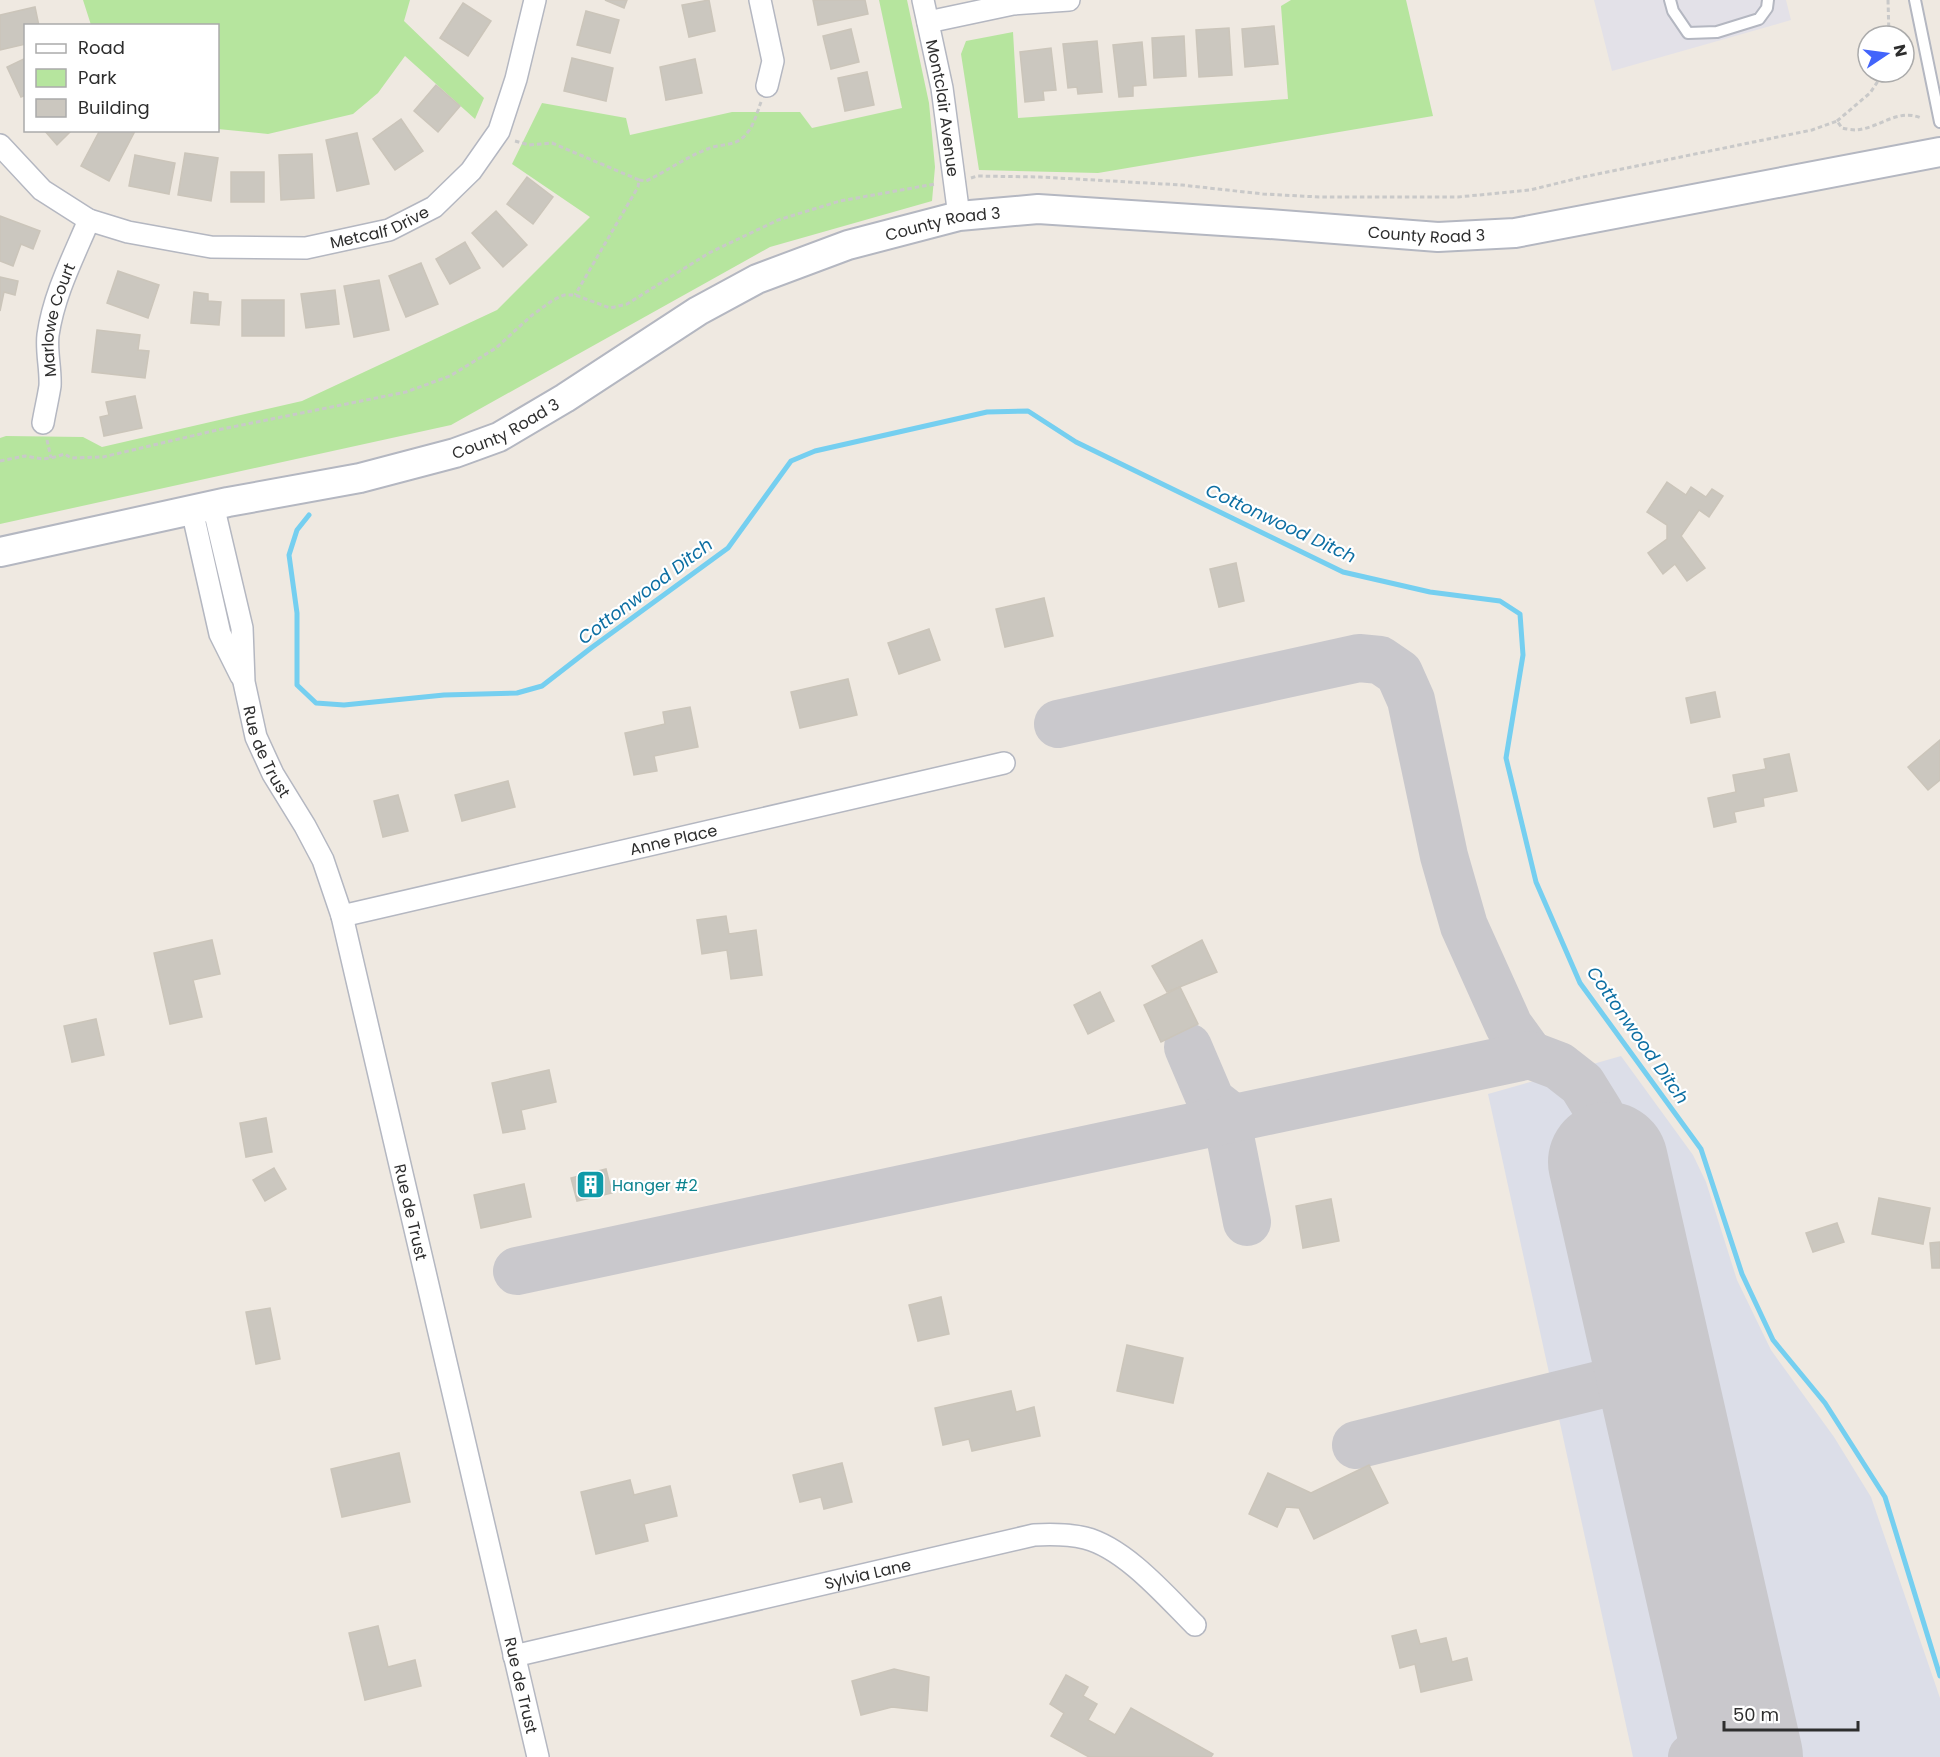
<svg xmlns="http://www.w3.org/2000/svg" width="1940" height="1757" font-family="Poppins,sans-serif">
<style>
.industrial{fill:#e3e1e8}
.airport{fill:#dcdee8}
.green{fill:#b6e59e}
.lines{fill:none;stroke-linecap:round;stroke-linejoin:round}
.stream{stroke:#75cff0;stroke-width:5}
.taxiway{stroke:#c9c8cc;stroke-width:48}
.runway{stroke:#c9c8cc;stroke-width:120}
.building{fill:#cbc7bf;stroke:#cbc5ba;stroke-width:1.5}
.lane-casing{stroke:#b4b7c1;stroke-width:14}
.street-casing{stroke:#b4b7c1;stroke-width:24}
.secondary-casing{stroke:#b4b7c1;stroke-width:32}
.path{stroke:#c9c9c9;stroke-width:3;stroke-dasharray:4.5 3;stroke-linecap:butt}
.lane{stroke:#fff;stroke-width:10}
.street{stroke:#fff;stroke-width:21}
.secondary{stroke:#fff;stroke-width:28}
.labels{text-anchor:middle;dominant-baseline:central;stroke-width:4.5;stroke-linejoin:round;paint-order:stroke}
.street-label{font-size:16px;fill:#2e2e2e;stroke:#fff}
.culture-label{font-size:16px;fill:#0d838f;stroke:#fff;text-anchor:start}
.water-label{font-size:18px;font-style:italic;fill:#0d6fa3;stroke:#fff}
</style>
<rect width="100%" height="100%" fill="#efe9e1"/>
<!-- industrial -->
<path class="industrial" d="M1594,0H1786L1791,20L1612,71Z"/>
<!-- airport -->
<path class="airport" d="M1621,1056L1693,1155L1706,1182L1737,1280L1771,1350L1834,1437L1871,1497L1940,1698V1757H1633L1488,1094Z"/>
<!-- green -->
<g class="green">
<path d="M83,0H410L404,21L484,98L475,119L405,56L378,93L353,114L268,134L218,129V26L91,25Z"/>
<path d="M879,0H907L929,103L935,167L932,201L770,247L451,425L0,524V438L6,436L83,437L102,447L302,401L497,310L590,217L512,164L542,103L626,118L630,135L732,112H800L812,128L902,108Z"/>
<path d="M1291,0H1406L1433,116L1098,173L979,170L961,54L966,41L1013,32L1018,118L1288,99L1281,6Z"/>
</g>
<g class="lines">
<!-- stream -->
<path class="stream" d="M309,515L297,530L289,555L297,613V685L316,703L344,705L444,695L517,693L542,686L591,648L728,548L791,461L815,451L987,412L1028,411L1076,442L1343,572L1430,592L1500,601L1520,614L1523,655L1506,758L1536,882L1580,983L1701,1149L1742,1274L1773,1340L1825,1403L1885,1497L1940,1676"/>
<!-- taxiway -->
<g class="taxiway">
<path d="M1058,724L1359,658L1380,660L1399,673L1411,700L1444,856L1464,926L1509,1026L1530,1055"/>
<path d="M1188,1047L1211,1101L1234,1119"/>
<path d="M1227,1121L1247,1222"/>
<path d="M517,1271L1530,1055L1559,1066L1582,1084L1600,1113L1608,1162"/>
<path d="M1356,1445L1656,1371"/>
<path d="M1692,1757L1741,1745"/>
</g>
<!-- runway -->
<path class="runway" d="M1608,1162L1743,1757"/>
</g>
<!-- building -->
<g class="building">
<path d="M605,0H627L624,8Z"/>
<path d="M709,0L715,31L689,37L682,5Z"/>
<path d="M813,0H865L868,14L818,25Z"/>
<path d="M463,3L491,21L468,56L440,38Z"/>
<path d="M35,7L39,26H26V44L0,50V15Z"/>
<path d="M586,11L619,20L610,53L577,45Z"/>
<path d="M1274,26L1278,64L1245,67L1242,29Z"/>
<path d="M1229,28L1232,75L1199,77L1196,30Z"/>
<path d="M851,29L859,62L831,69L823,36Z"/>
<path d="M1184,36L1186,76L1154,78L1152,38Z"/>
<path d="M1097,41L1102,92L1078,94L1077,87L1068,88L1063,44Z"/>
<path d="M1142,42L1146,85L1133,86V96L1119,97L1113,45Z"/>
<path d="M1051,48L1056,90L1043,91L1044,100L1025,102L1020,52Z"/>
<path d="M26,58V95L21,97L7,67Z"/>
<path d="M572,58L613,68L606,101L564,91Z"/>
<path d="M695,59L702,93L666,100L660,67Z"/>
<path d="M867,72L874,105L845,111L838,78Z"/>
<path d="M436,85L460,106L438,132L414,111Z"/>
<path d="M401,119L423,151L395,170L373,139Z"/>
<path d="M44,130H72L57,145Z"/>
<path d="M100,130L135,131L109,181L81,166Z"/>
<path d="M357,133L369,184L337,191L326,140Z"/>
<path d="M185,153L218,158L211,201L178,195Z"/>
<path d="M312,154L314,198L281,200L279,155Z"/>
<path d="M135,155L175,163L169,194L129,186Z"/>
<rect x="231" y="172" width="33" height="30"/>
<path d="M527,177L553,197L533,224L507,204Z"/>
<path d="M496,211L527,245L503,267L472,233Z"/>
<path d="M0,216L40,231L33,249L21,244L13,266L0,261Z"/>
<path d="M465,242L480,268L450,284L436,259Z"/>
<path d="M421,263L438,304L406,317L389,276Z"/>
<path d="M118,271L159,285L148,318L107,303Z"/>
<path d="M0,277L18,281L15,295L4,292L0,311Z"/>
<path d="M379,280L389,330L354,337L344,286Z"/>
<path d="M335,290L339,324L306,328L301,294Z"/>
<path d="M194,292L208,294V301L221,302L219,325L191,323Z"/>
<rect x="242" y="300" width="42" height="36"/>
<path d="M97,330L140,335L138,350L149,351L145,378L92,372Z"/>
<path d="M135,396L142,428L104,436L100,417L109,415L106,402Z"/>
<path d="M1667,482L1686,495L1691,487L1706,497L1712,489L1723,496L1709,517L1699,510L1681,536L1705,568L1687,581L1675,564L1663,574L1648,553L1667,539V525L1647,512Z"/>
<path d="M1236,563L1244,601L1219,607L1210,569Z"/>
<path d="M1044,598L1053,636L1005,647L996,609Z"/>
<path d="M929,629L940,660L899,674L888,643Z"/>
<path d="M848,679L857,715L800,728L791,692Z"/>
<path d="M1715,692L1720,717L1691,723L1686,698Z"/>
<path d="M690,707L698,747L654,756L657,771L634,775L625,733L665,724L663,712Z"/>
<path d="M1940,740V780L1928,790L1908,767Z"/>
<path d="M1789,754L1797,791L1763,798L1764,806L1734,812L1736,822L1714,827L1708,798L1736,792L1733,775L1766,769L1764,759Z"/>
<path d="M508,781L515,807L462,821L455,795Z"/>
<path d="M398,795L408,831L383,837L374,801Z"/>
<path d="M726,916L729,934L756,930L762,975L731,979L727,950L702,954L697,920Z"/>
<path d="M212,940L220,974L193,980L202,1017L170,1024L154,953Z"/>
<path d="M1202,940L1217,972L1167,992L1152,966Z"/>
<path d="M1180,987L1198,1024L1161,1042L1144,1005Z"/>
<path d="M1100,992L1114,1021L1088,1034L1074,1005Z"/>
<path d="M96,1019L104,1055L72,1062L64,1026Z"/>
<path d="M549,1070L556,1102L521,1110L525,1129L503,1133L492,1083Z"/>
<path d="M266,1118L272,1152L246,1157L240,1123Z"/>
<path d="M274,1168L286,1189L265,1201L253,1180Z"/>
<path d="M606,1169L612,1193L577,1201L571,1178Z"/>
<path d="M524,1184L531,1217L481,1228L474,1195Z"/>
<path d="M1879,1198L1930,1208L1923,1244L1872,1234Z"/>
<path d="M1331,1199L1339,1241L1303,1248L1296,1206Z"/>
<path d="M1837,1223L1844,1242L1813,1252L1806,1233Z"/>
<path d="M1940,1242V1268H1932L1930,1243Z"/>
<path d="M941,1297L949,1334L918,1341L909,1305Z"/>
<path d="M270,1308L280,1359L256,1364L246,1312Z"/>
<path d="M1127,1345L1183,1358L1173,1403L1117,1391Z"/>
<path d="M1011,1391L1016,1412L1034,1407L1040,1436L972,1451L969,1439L943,1445L935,1408Z"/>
<path d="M399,1453L410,1502L342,1517L331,1469Z"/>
<path d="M842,1463L852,1502L824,1509L821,1497L800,1502L793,1475Z"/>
<path d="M1369,1465L1388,1503L1314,1539L1299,1508L1286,1507L1277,1527L1249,1514L1268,1473L1311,1493Z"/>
<path d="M630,1480L634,1495L670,1486L677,1516L644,1524L648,1541L596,1554L581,1492Z"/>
<path d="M378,1626L388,1667L415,1660L421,1686L365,1700L349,1633Z"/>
<path d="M1416,1630L1420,1644L1446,1638L1452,1662L1467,1658L1472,1680L1421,1692L1415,1664L1400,1668L1392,1636Z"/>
<path d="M894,1669L929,1677L927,1711L892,1707L861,1715L852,1681Z"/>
<path d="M1066,1675L1088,1687L1083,1696L1097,1704L1088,1720L1115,1735L1131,1708L1213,1754L1211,1757H1089L1051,1736L1064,1713L1050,1704Z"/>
</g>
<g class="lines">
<defs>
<g id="lane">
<path d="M1670,0L1673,11L1688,33L1717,32L1759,19L1767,8L1768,0"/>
<path d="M1915,0L1940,122"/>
</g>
<g id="street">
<path d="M760,0L773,61L767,86"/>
<path id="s1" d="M923,0L942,88L959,216"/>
<path d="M928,22L1013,4L1069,0"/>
<path id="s2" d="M0,145L42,190L89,220L128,232L211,247L306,248L389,230L434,207L471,171L499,131L516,79L535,0"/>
<path id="s3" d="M43,423C45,411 48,399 50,386C51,369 46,352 48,335C54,294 73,258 89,220"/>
<path id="s4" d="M213,505L242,628L244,682L256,737L273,774L305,826L323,860L342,916L538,1757"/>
<path d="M192,510L220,634L241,676"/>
<path id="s5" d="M342,916L1004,763"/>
<path id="s6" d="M514,1656L1034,1535C1052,1534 1068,1534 1085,1538C1125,1548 1166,1596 1195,1625"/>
</g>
<g id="secondary">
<path id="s7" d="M0,552L228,502L360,478L455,453L499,437L565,398L698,311L757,279L848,245L959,216L1038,209L1269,224L1438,237L1515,233L1940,152"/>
</g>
</defs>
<!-- lane casing -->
<use href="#lane" class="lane-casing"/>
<!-- street casing -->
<use href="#street" class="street-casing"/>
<!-- secondary casing -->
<use href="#secondary" class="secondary-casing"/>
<!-- path -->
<g class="path">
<path d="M1888,0L1889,36"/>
<path d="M1837,121L1870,93L1884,72"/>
<path d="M515,141L529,145L552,143L639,180L638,187L575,295"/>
<path d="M971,178L977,176L1040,177L1182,185L1263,194L1319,197H1458L1530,190L1583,177L1812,130L1837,121L1842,128C1846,129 1852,130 1856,130C1880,128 1897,108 1921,118"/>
<path d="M639,180L646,181C667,171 688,156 710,148C720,144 732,146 741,139C753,130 756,115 761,102"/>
<path d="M47,440L51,458"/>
<path d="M0,461L25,456L43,459L51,458L65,454L71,458L103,457L217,430L406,392L450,376L496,348L531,316L553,300L564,295H575L610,308L627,304L709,253L778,220L840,201L935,184"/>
</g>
<!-- lane -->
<use href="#lane" class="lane"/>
<!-- street -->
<use href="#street" class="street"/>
<!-- secondary -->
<use href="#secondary" class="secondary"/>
</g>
<!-- icons -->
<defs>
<symbol id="building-square" viewBox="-11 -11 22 22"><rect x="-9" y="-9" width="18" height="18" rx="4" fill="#0f9aa8" stroke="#fff"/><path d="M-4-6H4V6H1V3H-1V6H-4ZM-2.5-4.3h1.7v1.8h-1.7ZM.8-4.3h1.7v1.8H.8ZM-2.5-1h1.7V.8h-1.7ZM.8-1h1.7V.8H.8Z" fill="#fff"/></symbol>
</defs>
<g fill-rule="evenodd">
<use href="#building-square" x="574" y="1168" width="33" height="33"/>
</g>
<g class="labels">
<!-- street labels -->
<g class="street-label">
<text stroke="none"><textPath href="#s1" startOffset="110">Montclair Avenue</textPath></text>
<text stroke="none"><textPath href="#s7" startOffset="1010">County Road 3</textPath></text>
<text stroke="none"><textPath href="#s2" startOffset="414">Metcalf Drive</textPath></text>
<text stroke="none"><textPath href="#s7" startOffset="1496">County Road 3</textPath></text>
<text stroke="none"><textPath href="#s3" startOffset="105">Marlowe Court</textPath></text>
<text stroke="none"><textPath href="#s7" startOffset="522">County Road 3</textPath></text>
<text stroke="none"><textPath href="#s4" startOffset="254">Rue de Trust</textPath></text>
<text stroke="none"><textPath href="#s5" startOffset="340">Anne Place</textPath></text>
<text stroke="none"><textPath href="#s4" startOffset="740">Rue de Trust</textPath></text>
<text stroke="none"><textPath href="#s6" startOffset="363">Sylvia Lane</textPath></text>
<text stroke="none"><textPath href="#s4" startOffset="1226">Rue de Trust</textPath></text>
</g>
<!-- culture labels -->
<g class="culture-label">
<text x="612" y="1185">Hanger #2</text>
</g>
<!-- water labels -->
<g class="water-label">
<text transform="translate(1281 523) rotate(25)">Cottonwood Ditch</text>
<text transform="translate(645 591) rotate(-37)">Cottonwood Ditch</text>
<text transform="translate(1638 1035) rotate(55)">Cottonwood Ditch</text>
</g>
</g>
<!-- legend -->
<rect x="24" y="24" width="195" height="108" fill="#ffffff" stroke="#ababab" stroke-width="1.5"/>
<rect x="36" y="44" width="30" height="9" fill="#ffffff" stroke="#ababab" stroke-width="1.5"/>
<text x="78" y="54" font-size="18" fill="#2e2e2e">Road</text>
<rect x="36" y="69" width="30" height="18" fill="#b6e59e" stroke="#ababab" stroke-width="1.5"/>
<text x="78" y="84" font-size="18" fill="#2e2e2e">Park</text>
<rect x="36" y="99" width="30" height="18" fill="#cbc7bf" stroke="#ababab" stroke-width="1.5"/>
<text x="78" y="114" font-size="18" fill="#2e2e2e">Building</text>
<!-- north arrow -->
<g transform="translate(1886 54) rotate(77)"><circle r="28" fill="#ffffff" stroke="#ababab" stroke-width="1.5"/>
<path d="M0-4.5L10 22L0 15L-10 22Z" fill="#4264fb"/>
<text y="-9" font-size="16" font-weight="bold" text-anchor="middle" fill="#2e2e2e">N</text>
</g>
<!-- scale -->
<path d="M1724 1721v9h134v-9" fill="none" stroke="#2e2e2e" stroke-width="3"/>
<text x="1733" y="1721" font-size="18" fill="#2e2e2e" stroke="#ffffff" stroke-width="4.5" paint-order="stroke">50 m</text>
</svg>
